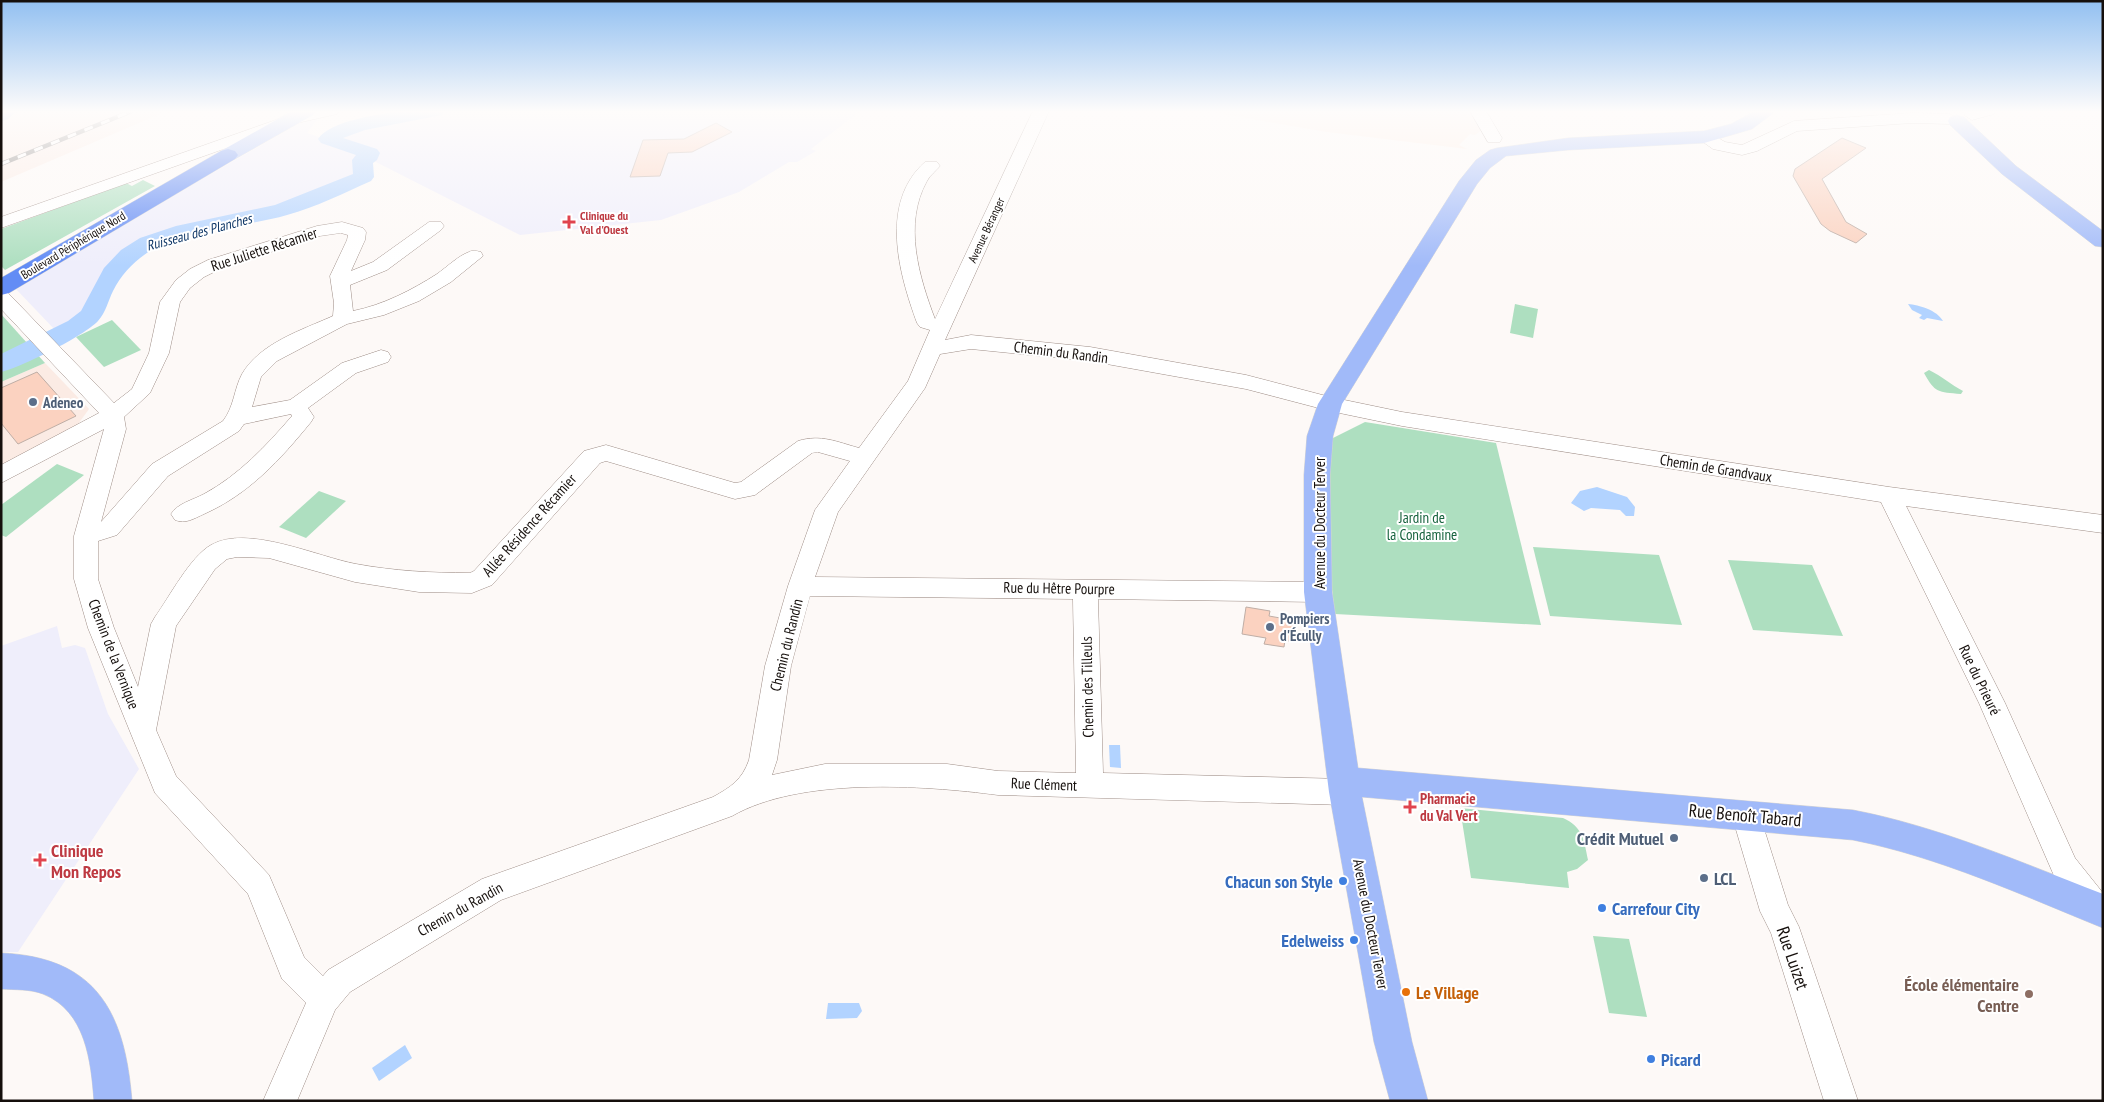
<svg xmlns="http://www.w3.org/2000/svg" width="2104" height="1102" font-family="'PT Sans Narrow',sans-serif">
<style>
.built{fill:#fbebe4}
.education{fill:#feece2}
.medical{fill:#efeefb}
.green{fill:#aedfc0}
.water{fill:#b2d3ff}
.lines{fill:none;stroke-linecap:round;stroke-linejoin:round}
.river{fill:#b2d3ff;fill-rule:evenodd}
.building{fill:#fbd2c0;stroke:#bfaea6}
.minor-casing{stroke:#9e8d86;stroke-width:1}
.major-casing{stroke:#d5d4d3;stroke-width:1}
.highway-casing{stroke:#d5d4d3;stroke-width:1}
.minor{fill:#fff;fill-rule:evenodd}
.major{fill:#a1baf9;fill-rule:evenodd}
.highway{fill:#638cf5;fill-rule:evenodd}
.rail-casing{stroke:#827d7b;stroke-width:4.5}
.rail{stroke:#fff;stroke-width:3;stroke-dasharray:9;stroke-linecap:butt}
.health-dot{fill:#e0444e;stroke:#fff;stroke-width:2}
.service-dot{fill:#5c6f8a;stroke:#fff;stroke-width:2}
.shop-dot{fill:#3f7fe0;stroke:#fff;stroke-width:2}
.food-dot{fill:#e8710a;stroke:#fff;stroke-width:2}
.education-dot{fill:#8d6e63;stroke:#fff;stroke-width:2}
.labels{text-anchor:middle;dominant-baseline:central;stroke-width:4;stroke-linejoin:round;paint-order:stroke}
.far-health-label{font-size:12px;font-weight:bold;fill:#be3a42;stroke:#fff;text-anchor:start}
.far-street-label{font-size:12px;fill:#150f0c;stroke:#fff}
.far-water-label{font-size:14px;font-style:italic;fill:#0e3666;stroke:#fff}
.street-label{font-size:15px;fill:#150f0c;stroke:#fff}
.service-label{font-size:15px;font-weight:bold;fill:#4e5e75;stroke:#fff;text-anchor:start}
.park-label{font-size:15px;fill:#17633e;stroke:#fff}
.health-label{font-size:15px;font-weight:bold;fill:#be3a42;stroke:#fff;text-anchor:start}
.near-street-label{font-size:18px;fill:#150f0c;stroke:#fff}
.near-service-label{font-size:18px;font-weight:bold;fill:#4e5e75;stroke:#fff;text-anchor:end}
.near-health-label{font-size:18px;font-weight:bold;fill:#be3a42;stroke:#fff;text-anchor:start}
.near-shop-label{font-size:18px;font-weight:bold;fill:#366cbe;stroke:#fff;text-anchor:end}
.near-education-label{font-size:18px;font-weight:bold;fill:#785e54;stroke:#fff;text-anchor:end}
.near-food-label{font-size:18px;font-weight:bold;fill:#c56008;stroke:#fff;text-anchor:start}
</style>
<rect width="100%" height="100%" fill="#fdf9f7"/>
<!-- built -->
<g class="built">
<path d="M9,111H167L1,182V115Z"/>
<path d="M45,363L89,409L73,431L1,471V382Z"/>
</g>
<!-- education -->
<path class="education" d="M1205,111H1472L1483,129L1475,135L1470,134L1459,145L1467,149L1327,132Z"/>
<!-- medical -->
<g class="medical">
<path d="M443,111H856L855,115L811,149L816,151L797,162H789L739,192L661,220L520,235L368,158L357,160L360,174L357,179L339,187L281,208L173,232L140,244L127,254L107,274L90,312L57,332L14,287L305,120L319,117L307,133L322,138L332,136L351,127Z"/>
<path d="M57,626L62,648L75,645L85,648L108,714L139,769L18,952H1V646Z"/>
</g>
<!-- green -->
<g class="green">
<path d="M143,180L155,186L5,270L1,266V229L126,183L132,186Z"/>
<path d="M1515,304L1538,309L1533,338L1510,333Z"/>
<path d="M1,314L45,363L1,382Z"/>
<path d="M112,320L141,350L104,367L76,337Z"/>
<path d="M1929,370C1942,376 1951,385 1963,391L1961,394C1938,392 1935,393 1924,373Z"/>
<path d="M1365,422L1496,443L1541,625L1335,614C1327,557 1325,496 1331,439Z"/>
<path d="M57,464L84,475L6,537L1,535V505Z"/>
<path d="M319,491L346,501L306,538L279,527Z"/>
<path d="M1533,547L1659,555L1682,625L1550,616Z"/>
<path d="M1728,560L1812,565L1843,636L1753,630Z"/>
<path d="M1460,808L1563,818C1583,827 1584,840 1588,860L1577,869L1567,872L1569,888L1471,878Z"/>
<path d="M1593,936L1629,939L1647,1017L1609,1013Z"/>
</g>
<!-- water -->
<g class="water">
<path d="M1908,304C1919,305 1937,310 1943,321L1927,318L1924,320L1919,318L1922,315L1912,310Z"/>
<path d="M1597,487L1627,497L1635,507L1634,516H1626L1620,510L1591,508L1584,511L1571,503L1580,491Z"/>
<path d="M1109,745H1120L1121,768L1110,767Z"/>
<path d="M828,1003H859L862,1011L857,1018L826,1019Z"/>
<path d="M405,1045L412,1058L379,1081L372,1068Z"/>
</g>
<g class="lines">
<!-- river -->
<path class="river" d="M400,111H445L442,115L365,130L343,138L377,149L380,153L377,160L373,163L374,177L371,181C344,193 316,207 287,215C246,227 193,228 155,248C137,258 122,273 113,291C108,301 106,312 98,321C84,336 22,367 1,372V354L68,321L81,311L104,268L121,250L140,238L176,226L275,205L353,174L352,160L356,155L321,143L318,139C331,120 378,115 400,111Z"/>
</g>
<!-- building -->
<g class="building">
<path d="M716,123L732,132L692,152L668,153L660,176L630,177L643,140L684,139Z"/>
<path d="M1842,138L1866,148L1822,179L1846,222L1867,234L1856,243L1830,231L1821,224L1793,176L1795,169Z"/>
<path d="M37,372L76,416L18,444L1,423V388Z"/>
<path d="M1246,607L1270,611L1269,616L1297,621L1294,642L1285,640L1284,647L1264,644L1266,638L1242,634Z"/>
</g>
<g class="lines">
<defs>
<g id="minor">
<path d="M307,111H339L337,114L297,123L1,228V217L287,116Z"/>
<path d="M1033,111H1049L945,340L971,335L1090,347L1246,375L1330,397L1402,412L1889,487L2103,515V533L1906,506L2005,703L2075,858L2103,893V917L2094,920L2083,916L2055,878L1979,703L1881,502L1402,426L1330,411L1246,389L1090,361L971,349L940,354L925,388L838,512L815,577L1318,582L1327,585L1330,592L1327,599L1318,602L1098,599L1103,773L1345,779L1355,783L1359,792L1355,801L1345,805L998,795C922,785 800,777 732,816L501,900L350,992L335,1010L297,1101H263L306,1003L282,979L248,894L155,793L88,628L74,579V536L104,429L1,483V465L99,413L1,309V291L8,293L114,403L132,389L149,353L160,302L176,280L190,269L208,260L317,226L342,222L363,228L366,232L365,240L351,271L373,262L429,222H441L444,226L441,230L387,270L350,285L353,311C383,305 412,290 437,274C447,267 458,256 469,252C473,250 476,251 481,252L483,256L451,282L419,301L384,315L347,324L277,361L261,377L252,407L290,400L342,363L381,350L388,352L391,357L388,362L356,373L308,408L314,417L311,422C280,460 249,494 204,514C193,519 186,524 175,520L171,514C178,503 193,500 204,494C239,475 266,446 292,416L291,414L244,424L239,431L168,476L117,535L98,541V579L114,628L138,687L151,624L155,617C170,596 190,557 211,545C247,524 318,557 356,564C394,571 431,573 470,573L474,571L584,451L606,445L735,483L741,482L798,441C821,434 837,442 859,448L908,381L930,330L920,327L917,323C899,274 879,203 925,162H937L940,166C936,171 930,175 927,181C903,224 919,277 935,319ZM341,233L348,235L347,240L330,276L334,303L333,316C302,330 260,343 242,374C234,389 234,407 223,421L152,464L101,522L126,429L124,417L150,393L169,353L180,302L190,288L204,277L222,268L320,236ZM818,452L850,461L815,510L788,586L765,666L749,760C742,780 731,787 713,797L482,879L328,970L323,976L304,957L269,875L176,776L156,730L176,626L215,569L227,559L237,557L269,558L355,582L419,592L472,593L492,585L600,463L606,461L735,499L755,495L812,453ZM810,596L1073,599L1076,773L998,771L947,764H825L772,775L777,760L791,666Z"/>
<path d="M1470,111H1486L1502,138L1500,142H1488Z"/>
<path d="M1996,111L1994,114L1972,120L1964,115L1967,111Z"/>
<path d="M1912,113L1950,114L1958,119L1950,124L1912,123L1797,131L1757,151L1742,155L1713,149L1696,137L1698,133H1710L1725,142L1742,145L1794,121Z"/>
<path d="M1746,803L1756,807L1760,816L1788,905L1799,927L1858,1101H1824L1771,933L1760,911L1732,816L1736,807Z"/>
</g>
<g id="major">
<path d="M1,111H16L8,119L1,121Z"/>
<path d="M292,111H315L313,115L235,159H221L218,155L221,151Z"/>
<path d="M1755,111H1776L1752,129L1704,143L1568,150L1506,156L1490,168L1477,184L1342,404L1333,436L1330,475L1332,592L1358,768L1853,810C1937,826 2023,863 2103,894V928C2022,895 1939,857 1853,840L1362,797L1412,1042L1428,1101H1390L1374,1042L1329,792L1304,592V475L1307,436L1318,404L1459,181L1476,160L1490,150L1497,148L1568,138L1704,131L1731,124Z"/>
<path d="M1957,115L1964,117L2016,166L2103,231V247L2095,246L2002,174L1950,125L1948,121L1950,117Z"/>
<path d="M1,953C97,957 125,1013 132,1101H94C91,1062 86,1011 43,994C30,989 16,990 1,989Z"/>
</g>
<path id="highway" d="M228,149L235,151L238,155L235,159L9,293L1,295V278L221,151Z"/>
</defs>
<!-- minor casing -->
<use href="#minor" class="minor-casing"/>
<!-- major casing -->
<use href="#major" class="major-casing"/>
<!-- highway casing -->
<use href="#highway" class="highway-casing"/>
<!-- minor -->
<use href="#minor" class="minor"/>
<!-- major -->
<use href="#major" class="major"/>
<!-- highway -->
<use href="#highway" class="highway"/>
<defs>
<path id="rail" d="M1,164L132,111"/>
</defs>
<!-- rail casing -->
<use href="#rail" class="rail-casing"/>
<!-- rail -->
<use href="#rail" class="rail"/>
</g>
<!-- sky -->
<linearGradient id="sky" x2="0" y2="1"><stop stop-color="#92c0f1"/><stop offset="0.42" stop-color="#fefcfb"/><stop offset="1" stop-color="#fefcfb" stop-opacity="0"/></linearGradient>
<rect width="2104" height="266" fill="url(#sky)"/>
<!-- markers -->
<g class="health-dot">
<path d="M566.5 214.5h5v5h5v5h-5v5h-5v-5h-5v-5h5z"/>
<path d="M1407.5 799.5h5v5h5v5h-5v5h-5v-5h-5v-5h5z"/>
<path d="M37.5 852.5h5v5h5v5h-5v5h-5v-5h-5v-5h5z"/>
</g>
<g class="service-dot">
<circle cx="33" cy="402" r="5"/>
<circle cx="1270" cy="627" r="5"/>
<circle cx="1674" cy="838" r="5"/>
<circle cx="1704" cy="878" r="5"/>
</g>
<g class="shop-dot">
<circle cx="1343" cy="881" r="5"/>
<circle cx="1602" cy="908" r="5"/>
<circle cx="1354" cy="940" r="5"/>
<circle cx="1651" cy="1059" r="5"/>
</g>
<circle class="food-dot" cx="1406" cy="992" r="5"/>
<circle class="education-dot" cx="2029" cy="994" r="5"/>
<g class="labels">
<!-- far-health labels -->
<g class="far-health-label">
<text x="580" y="215">Clinique du<tspan x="580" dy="14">Val d'Ouest</tspan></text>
</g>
<!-- far-street labels -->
<g class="far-street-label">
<text transform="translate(986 230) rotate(-65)">Avenue Béranger</text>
<text transform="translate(73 245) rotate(-31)">Boulevard Périphérique Nord</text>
</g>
<!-- far-water labels -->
<g class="far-water-label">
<text transform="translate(199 232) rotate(-15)">Ruisseau des Planches</text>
</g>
<!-- street labels -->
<g class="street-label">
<text transform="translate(264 249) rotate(-18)">Rue Juliette Récamier</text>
<text transform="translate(1061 352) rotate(7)">Chemin du Randin</text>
<text transform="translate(1716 468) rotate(9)">Chemin de Grandvaux</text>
<text transform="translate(1319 523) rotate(-90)">Avenue du Docteur Terver</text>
<text transform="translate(529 525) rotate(-48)">Allée Résidence Récamier</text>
<text transform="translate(1059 588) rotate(1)">Rue du Hêtre Pourpre</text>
<text transform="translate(786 645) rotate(-76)">Chemin du Randin</text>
<text transform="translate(114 654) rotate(69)">Chemin de la Vernique</text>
<text transform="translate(1980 680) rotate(64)">Rue du Prieuré</text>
<text transform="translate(1087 687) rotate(-91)">Chemin des Tilleuls</text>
<text transform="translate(1044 784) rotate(2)">Rue Clément</text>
<text transform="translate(460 909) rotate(-29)">Chemin du Randin</text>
<text transform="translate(1371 924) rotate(79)">Avenue du Docteur Terver</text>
</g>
<!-- service labels -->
<g class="service-label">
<text x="43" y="402">Adeneo</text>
<text x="1280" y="618">Pompiers<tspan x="1280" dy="17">d'Écully</tspan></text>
</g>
<!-- park labels -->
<g class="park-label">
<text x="1422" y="517">Jardin de<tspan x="1422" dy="17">la Condamine</tspan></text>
</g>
<!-- health labels -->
<g class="health-label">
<text x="1420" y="798">Pharmacie<tspan x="1420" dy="17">du Val Vert</tspan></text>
</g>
<!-- near-street labels -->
<g class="near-street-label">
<text transform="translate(1745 815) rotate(5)">Rue Benoît Tabard</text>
<text transform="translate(1793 958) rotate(71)">Rue Luizet</text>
</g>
<!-- near-service labels -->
<g class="near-service-label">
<text x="1664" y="838">Crédit Mutuel</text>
<text x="1714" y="878" text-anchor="start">LCL</text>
</g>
<!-- near-health labels -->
<g class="near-health-label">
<text x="51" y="850">Clinique<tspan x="51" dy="21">Mon Repos</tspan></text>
</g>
<!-- near-shop labels -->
<g class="near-shop-label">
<text x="1333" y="881">Chacun son Style</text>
<text x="1612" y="908" text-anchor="start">Carrefour City</text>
<text x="1344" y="940">Edelweiss</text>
<text x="1661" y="1059" text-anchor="start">Picard</text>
</g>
<!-- near-education labels -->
<g class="near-education-label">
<text x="2019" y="984">École élémentaire<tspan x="2019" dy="21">Centre</tspan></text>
</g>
<!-- near-food labels -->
<g class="near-food-label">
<text x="1416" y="992">Le Village</text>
</g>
</g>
<!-- border -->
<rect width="2104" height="1102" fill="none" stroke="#150f0c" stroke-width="5"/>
</svg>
